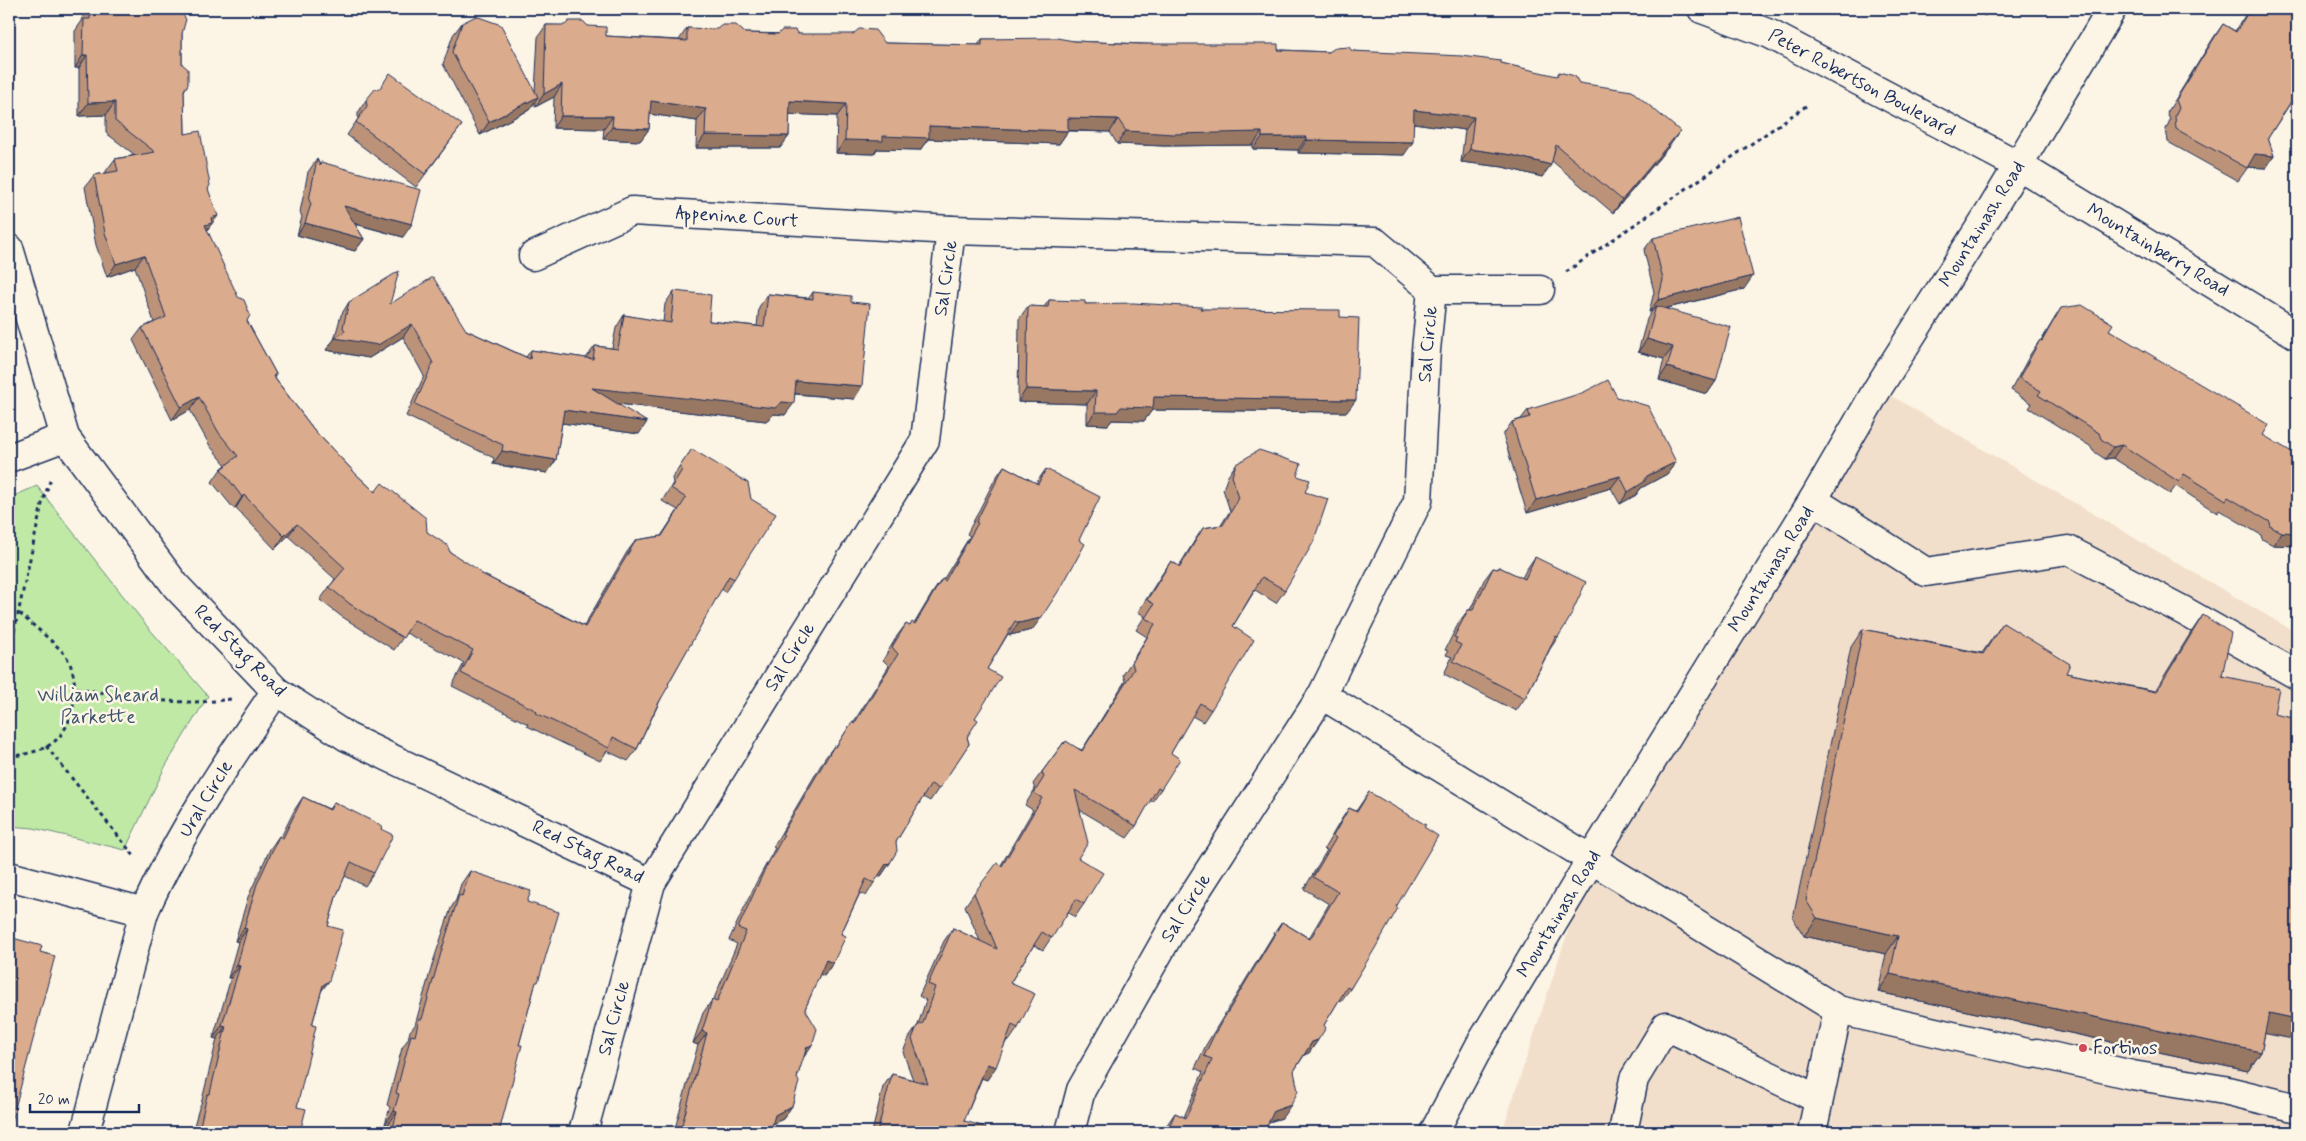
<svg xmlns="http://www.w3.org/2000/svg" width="2306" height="1141" font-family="Mynerve,sans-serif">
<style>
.built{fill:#f2dfcb}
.green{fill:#bfe9a5;stroke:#6d8c82}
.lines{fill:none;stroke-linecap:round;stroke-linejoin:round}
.minor-casing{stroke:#1b2f5e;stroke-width:31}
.path{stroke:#1b2f5e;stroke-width:3;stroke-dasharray:4 4;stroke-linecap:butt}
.minor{stroke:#fcf5e5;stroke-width:28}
.wall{fill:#bc9379;stroke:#1b2f5e}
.shaded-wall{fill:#997863;stroke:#1b2f5e}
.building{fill:#dbab8d;stroke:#1b2f5e}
.poi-dot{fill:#d1495b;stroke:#fcf5e5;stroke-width:2}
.labels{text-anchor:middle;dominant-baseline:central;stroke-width:5;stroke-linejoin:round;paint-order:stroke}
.street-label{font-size:19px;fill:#1b2f5e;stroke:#fcf5e5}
.park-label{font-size:19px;fill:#3c546c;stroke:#fcf5e5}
.poi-label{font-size:19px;fill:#1b2f5e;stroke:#fcf5e5;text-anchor:start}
</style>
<rect width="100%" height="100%" fill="#fcf5e5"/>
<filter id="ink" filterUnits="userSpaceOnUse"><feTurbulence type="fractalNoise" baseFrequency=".02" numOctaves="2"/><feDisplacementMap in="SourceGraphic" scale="10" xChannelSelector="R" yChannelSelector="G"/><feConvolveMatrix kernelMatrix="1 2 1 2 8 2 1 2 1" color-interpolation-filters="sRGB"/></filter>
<g filter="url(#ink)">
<!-- built -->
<path class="built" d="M1878,388L2297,633V1132H1502L1592,858Z"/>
<!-- green -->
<path class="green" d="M37,486L146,625L208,696L165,767L125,850L33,828L9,826V498Z"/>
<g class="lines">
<defs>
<g id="minor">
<path d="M1702,9L1770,34L2018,165L2297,335"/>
<path d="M9,248L65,437L176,586L276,691L347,737L651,883"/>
<path d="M533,256L632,211L951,230"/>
<path d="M1432,290H1540"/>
<path d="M9,458L65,437"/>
<path d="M1813,500L1926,572L2068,550L2184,611L2297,675"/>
<path d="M1322,695L1838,1010L2032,1054L2037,1053L2132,1075L2224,1090L2297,1108"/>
<path d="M9,876L144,912"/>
<path d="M85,1132L144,912C179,833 227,762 276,691"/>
<path d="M583,1132L651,883L925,440L951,230L1375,242L1432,290L1426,350L1418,501L1322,695L1176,922L1081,1090L1070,1132"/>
<path d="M1434,1132L1480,1045L1592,858L1813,500L1878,388L1993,207L2112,9"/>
<path d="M1623,1132L1634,1079L1666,1026L1818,1099"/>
<path d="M1812,1132L1838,1010"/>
</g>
</defs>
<!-- minor casing -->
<use href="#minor" class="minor-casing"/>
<!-- path -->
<g class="path">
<path d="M1566,272L1806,106"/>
<path d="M9,655L42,504L51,478"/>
<path d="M76,688C128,697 179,707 231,699"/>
<path d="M46,746L135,857"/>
<path d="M9,757C24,754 43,752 55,741C76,723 81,679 66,656C58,645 30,623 18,612"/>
</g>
<!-- minor -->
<use href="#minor" class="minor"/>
</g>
<!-- wall -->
<g class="wall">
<path d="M87,9H180L182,34V64L188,84L184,91L185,134L208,189L209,229L207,230L247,321L276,374L274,377L315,431L356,474L375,492L427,532L450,552L480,573L584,626L627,552L636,540L661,536L678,510L662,501L673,483L672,478L692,449L734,579L725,592L721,589L668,684L637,749L628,761L607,751L600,761L527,726L528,724L452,686L464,663L406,633L394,650L341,616L320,600L335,579L288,536L275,549L236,508L234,509L212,482L221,469L226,465L210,446L190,410L172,420L133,340L142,328L154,322L135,267L107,277L96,245L85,187L94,175L106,173V171L115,159L135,155L106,133V115L79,116V68H75V31L82,21L83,15Z"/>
<path d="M1973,9H1990L1985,16Z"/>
<path d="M2249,9H2297V102L2293,99L2268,138L2274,156L2266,168L2248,167L2238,181L2168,142L2166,129L2170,120L2167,113L2214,37L2223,24L2235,31Z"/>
<path d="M462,23L535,92L538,37L546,25L588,26L606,36L679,40L687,28L745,33L798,34L885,43L978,45L982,39L1074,41L1329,52L1352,51L1501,63L1579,83L1671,144L1613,213L1552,161L1542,177L1503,167L1461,162L1465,130L1414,123L1404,155L1298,153V150L1253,149V145L1164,146L1117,144L1110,132L1068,131L1059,144L928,139L920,150L877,149L874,154L836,153L837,116L789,114V136L780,148H696L697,121L650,114L649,129L640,141L603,139L604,129L553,128L554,97L535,107V102L529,110L480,135L443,64L453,35Z"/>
<path d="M366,100L462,125L416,187L347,135L358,119V113Z"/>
<path d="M317,159L320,165L321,162L403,237L355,224L364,239L355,251L297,235L302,217L300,212L308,172Z"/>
<path d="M1653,238L1744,289L1664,309L1716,381L1707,394L1659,380L1664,359L1638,352L1647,319L1652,311L1649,312L1654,292L1644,250Z"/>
<path d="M674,291L709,321L757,326L759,307L768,294L809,298L813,292L851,302L862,386L854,399L795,394L785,415L774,414L766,421L619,404L639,434L562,423L556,460L547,473L493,464L494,458L406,416L424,376L403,337L369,358L326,350L334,340L341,315L349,302L390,304L466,330L526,357L531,350L586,358L595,346L612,348L616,328L624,315L663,322L665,304Z"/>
<path d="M1049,300L1085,304L1201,309L1340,317L1347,412L1152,410L1144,421L1112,420L1108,425L1087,424V404L1018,402L1019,319L1028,306L1044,307Z"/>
<path d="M2061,308L2109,330L2263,435L2297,546L2273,545L2262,539L2261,535L2219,510L2217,513L2176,486L2170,494L2113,458L2105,459L2093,451L2090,446L2029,408L2032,404L2011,390L2031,353L2040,340L2041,341L2053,321Z"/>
<path d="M1617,397L1676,462L1667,474L1641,488L1636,495L1620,504L1611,488L1527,513L1503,435L1512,422L1521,419L1528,410Z"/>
<path d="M1236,464L1297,476L1305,492L1285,590L1276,603L1255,590L1233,626L1211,710L1203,722L1192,716L1171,753L1161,789L1152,802L1150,800L1136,826L1127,838L1080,810L1078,858L1084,904L1075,917L1068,912L1043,950L1034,945L1010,983L1018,1028L1009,1041L1007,1040L987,1080L982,1078L964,1121L984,1132H872L883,1087L892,1074L913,1080L903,1052L909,1038L918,1025L926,1000L919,996L944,941L953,928L980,941L965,906L974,893L1001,865L1033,810L1025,805L1035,789L1033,784L1064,742V743L1082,750L1125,681L1123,675L1147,637L1136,630L1145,616L1138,612L1162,574L1171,561L1179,566L1195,540L1203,528L1221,525L1230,511L1223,489L1228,476Z"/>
<path d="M1004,466L1036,483L1046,469L1032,630L1010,635L1008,634L987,669L975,718L967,737L969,744L930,801L923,797L896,842L890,863L881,876H878L866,896L860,893L841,934L833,963L824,976L820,974L805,1009L803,1057L797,1078L792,1106L783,1119L772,1124L770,1132H674L698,1045L693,1043L703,1013L712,1000L713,1001L737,944L729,940L756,883L775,848L773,847L825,758L834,746L836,747L852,722L853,723L889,666L883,660L897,636L906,624L909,626L914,624L933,592L942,579L943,580L970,536L967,534L995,479Z"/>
<path d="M1535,557L1558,637L1550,649L1525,698L1516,711L1444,674L1452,657L1446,655L1448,651L1445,650L1459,622L1468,610H1470L1484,580L1493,568L1498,569L1499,567L1522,578L1526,570Z"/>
<path d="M2203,615L2222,676L2274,714L2265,1033L2261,1052L2248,1071L1878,992L1886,954L1804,936L1793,918L1851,647L1863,629L1982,653L2003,623L2066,673L2155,691L2190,634Z"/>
<path d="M1369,792L1424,827L1396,907L1350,989L1341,1001L1339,1000L1324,1025L1318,1040L1309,1053L1305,1054L1294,1071L1282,1118L1269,1122L1264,1132H1163L1166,1126L1175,1113L1184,1117L1203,1072L1195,1068L1206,1045L1273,935L1282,922L1309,938L1329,904L1304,889L1327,850L1324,849L1341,820L1349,808L1356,811Z"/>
<path d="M303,797L329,809L334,802L381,829L374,873L365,886L345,876L336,897L328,926L321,992L312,1025L297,1107L300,1132H189L192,1129H193L199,1108L201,1104L217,1039L213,1038L231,978H228L238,942L235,941L248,897L270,849L279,836L281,837L295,809Z"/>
<path d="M470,871L527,902L534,989L519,1045L499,1132H386L388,1125L385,1124L390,1107L387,1105L402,1048L408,1039L410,1031L415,1025L433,962L451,908L456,900L461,884Z"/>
</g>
<!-- shaded-wall -->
<g class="shaded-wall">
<path d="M83,55H87L79,68H75Z"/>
<path d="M562,84L554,97L535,107L544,94Z"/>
<path d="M538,97L529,110L480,135L489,122Z"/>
<path d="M651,101L706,109L697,121L642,113Z"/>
<path d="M790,101L846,104L837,116L781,114Z"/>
<path d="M115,102L106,115L79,116L88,103Z"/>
<path d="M1414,110L1474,117L1465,130L1406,122Z"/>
<path d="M561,116H613L604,129L553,128Z"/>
<path d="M1068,118L1118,119L1110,132L1059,130Z"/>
<path d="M929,126L1068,131L1059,144L928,139L920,150L877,149L874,154L836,153L845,140Z"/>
<path d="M612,127L649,129L640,141L603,139Z"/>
<path d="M1126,131L1262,132L1253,145L1164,146L1117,144Z"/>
<path d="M1680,131L1671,144L1613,213L1622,200Z"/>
<path d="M705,135L789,136L780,148H696Z"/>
<path d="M1262,137H1307L1298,150L1253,149Z"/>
<path d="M1307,140L1413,142L1404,155L1298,153Z"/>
<path d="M1470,149L1512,155L1551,165L1542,177L1503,167L1461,162Z"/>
<path d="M2255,154L2274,156L2266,168L2246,167Z"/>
<path d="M344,206L412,224L403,237L335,218Z"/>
<path d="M218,216L203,235L196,238L211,218Z"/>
<path d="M305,223L364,239L355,251L297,235Z"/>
<path d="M144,255L135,267L107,277L116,264Z"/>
<path d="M1753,276L1744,289L1655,311L1656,306L1652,311L1649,312L1658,300Z"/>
<path d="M412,324L403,337L369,358L326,350L335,338Z"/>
<path d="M1647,339L1673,347L1664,359L1638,352Z"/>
<path d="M1667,367L1716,381L1707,394L1659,380Z"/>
<path d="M796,381L862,386L854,399L787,393Z"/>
<path d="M592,388L782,402L794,403L785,415L774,414L766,421L583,400Z"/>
<path d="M1026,389L1096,391L1087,404L1018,402Z"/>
<path d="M199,397L190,410L172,420L181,407Z"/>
<path d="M1154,397L1356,400L1347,412L1152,410L1144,421L1112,420L1108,425L1087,424L1095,412Z"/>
<path d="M564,410L647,422L639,434L555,422Z"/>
<path d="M2122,445L2113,458L2105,459L2113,447Z"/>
<path d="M502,451L556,460L547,473L493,464Z"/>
<path d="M1676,462L1667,474L1641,488L1636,495L1620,504L1628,492L1647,476Z"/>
<path d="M1620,476L1611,488L1527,513L1536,500Z"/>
<path d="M244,495L236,508L234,509L242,497Z"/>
<path d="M297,524L288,536L275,549L284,536Z"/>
<path d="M2281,532L2297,533V546L2273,545Z"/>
<path d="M1041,618L1032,630L1010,635L1019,623Z"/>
<path d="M890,863L881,876L877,877L886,864Z"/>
<path d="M1817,918L1898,936L1886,954L1804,936Z"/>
<path d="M244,928L247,929L238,942L235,941Z"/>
<path d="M826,960L833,963L824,976L817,973Z"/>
<path d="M237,965L240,966L231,978H228Z"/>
<path d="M1890,974L2261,1052L2248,1071L1878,992Z"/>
<path d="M329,981L320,993L323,985Z"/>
<path d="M2269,1013L2297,1019V1040L2257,1032Z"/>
<path d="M222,1025L226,1026L217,1039L213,1038Z"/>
<path d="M702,1031L707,1033L698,1045L693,1043Z"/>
<path d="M1318,1040L1309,1053L1304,1055L1312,1042Z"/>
<path d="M812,1045L804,1057L807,1047Z"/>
<path d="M987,1064L996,1067L987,1080L978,1077Z"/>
<path d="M1291,1105L1282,1118L1265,1123L1274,1111Z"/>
<path d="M792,1106L783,1119L766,1127L775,1115Z"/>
<path d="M394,1111L397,1112L388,1125L385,1124Z"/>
<path d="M878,1129L889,1132H876Z"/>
</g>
<!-- building -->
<g class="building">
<path d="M91,9H180V12L186,19L182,34V64L188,69V84L184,90L185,134L200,131L210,185L208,189L218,216L211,218L212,223L205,225L238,297L244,300L250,315L247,321L276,374L273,376L315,431L356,474L375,492L382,483L426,518L427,532L447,545L450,552L477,569L480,573L585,627L636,540L662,536L686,498L671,488L682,470L680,466L692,449L748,483L751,499L776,514L734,579L729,576L668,684L669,685L658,704L637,749L613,737L609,748L536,713L537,711L461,673L473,650L414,620L403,638L350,604L329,587L345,568L297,524L284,536L244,495L242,497L221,469L238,456L219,433L199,397L181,407L142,328L166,317L144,255L116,264L105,233L94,175L118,171L115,159L155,152L115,121V102L88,103L87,55H83L84,19H90Z"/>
<path d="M2250,9H2297V92L2268,138L2274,156L2255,154L2247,168L2176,129L2175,116L2179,108L2176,100L2223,24L2236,32Z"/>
<path d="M476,16L501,25L538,97L489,122L452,52L462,23Z"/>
<path d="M569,21H583L588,26L606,27V36L687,41V28L717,29L722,25H736L745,33L778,34L782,30H795L798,34H853L859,29L875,30L885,43L982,45V39L1057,38L1074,41L1140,44H1278V50L1329,52L1335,48L1349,47L1352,51L1462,56L1501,61V63L1557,76L1559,72L1575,76L1579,83L1632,91L1680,131L1622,200L1556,145L1551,165L1512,155L1470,149L1474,117L1414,110L1413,142L1307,140V137H1262V132L1173,134L1126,131L1118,119L1068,118V131L929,126V138L883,136V141L845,140L846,104L790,101L789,136L705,135L706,109L651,101L649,129L612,127L613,116H561L562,84L544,94L546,25H565Z"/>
<path d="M390,73L462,125L425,174L356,122L367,106L366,100L375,89L380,88Z"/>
<path d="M317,159L320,166L321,162L421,190L412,224L344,206L364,239L305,223L311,204L309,200Z"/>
<path d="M1738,217L1753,276L1658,300L1663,280L1653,238Z"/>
<path d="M399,271L390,304L433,277L466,330L530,359L531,350L593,359L595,346L618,349L624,315L671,323L674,291L711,295L709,321L764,327L768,294L813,299V292L851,296V302L870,304L862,386L796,381L794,403L782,402L775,408L592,388L647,422L564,410L556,460L502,451L503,445L415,404L433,363L412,324L378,345L335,338L345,331L343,327L349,302Z"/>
<path d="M1049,300L1085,301V304L1133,303L1202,307L1201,309L1340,310V317L1359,318L1356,400L1154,397L1153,408L1121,407L1117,412H1095L1096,391L1026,389L1028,306L1048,307Z"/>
<path d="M2082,305L2113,324L2109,330L2269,425L2263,435L2297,455V533L2281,532L2271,527L2270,522L2228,497L2226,500L2184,474L2179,482L2122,445L2113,447L2101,439L2099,433L2038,395L2041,391L2019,378L2040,340L2042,341L2061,308Z"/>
<path d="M1656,306L1731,327L1716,381L1667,367L1673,347L1647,339Z"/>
<path d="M1608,380L1617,397L1648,406L1676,462L1647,476L1644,482L1628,492L1620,476L1536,500L1512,422L1530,417L1528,410L1582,393Z"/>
<path d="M1259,450L1301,464L1297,476L1310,480L1305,492L1328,499L1313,543L1285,590L1262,577L1233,626L1254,640L1211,710L1200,703L1171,753L1180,759L1161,789L1158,787L1136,826L1075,790L1088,843L1078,858L1103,873L1084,904L1076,899L1052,938L1042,932L1010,983L1035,994L1018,1028L1012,1025L996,1067L987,1064L964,1121L986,1127L984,1132H889L878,1129L892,1074L928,1084L912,1039L917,1026L923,1023L935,987L928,984L953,928L997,949L974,893L997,863L1002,866L1042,798L1034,793L1044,777L1042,772L1064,742V744L1066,741L1082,751L1134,669L1132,663L1155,624L1145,618L1154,604L1147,600L1171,561L1180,567L1203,528L1223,525L1239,498L1232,476L1236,464Z"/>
<path d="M1004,466L1038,484L1046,469L1100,497L1079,540L1085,544L1063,584L1041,618L1019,623L1015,621L987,669L1001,677L975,718L978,720L967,737L969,744L939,789L931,784L896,842L897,851L890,863L886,864L874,883L866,879L841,934L846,936L833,963L826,960L805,1009L817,1029L812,1045L807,1047L797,1078L799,1082L792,1106L775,1115L770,1132H680L707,1033L702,1031L712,1000L717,1002L746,931L738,928L764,871L784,835L782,834L834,746L836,747L852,722L854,724L898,654L892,647L906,624L910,626L912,622L915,624L942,579L945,581L978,523L976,522Z"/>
<path d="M1535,557L1586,582L1568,621L1558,637L1556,636L1525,698L1453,661L1461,645L1455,642L1457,638L1454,637L1468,610H1473L1493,568L1498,569L1499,567L1525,579Z"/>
<path d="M2203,615L2231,633L2222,676L2279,688L2274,714L2297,719V1019L2269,1013L2261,1052L1890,974L1898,936L1817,918L1806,900L1863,629L1983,654L2003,623L2070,664L2066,673L2156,692Z"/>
<path d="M1369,792L1426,825L1424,827L1438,836L1396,907L1398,908L1374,950L1350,989L1347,987L1324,1025L1326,1028L1318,1040L1312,1042L1294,1071L1298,1091L1291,1105L1274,1111L1264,1132H1167L1175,1113L1186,1118L1212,1059L1204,1056L1215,1033L1282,922L1310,939L1338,892L1313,877L1336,838L1333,836L1349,808L1357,812Z"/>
<path d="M303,797L330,810L334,802L382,826L381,829L393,835L374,873L351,862L336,897L328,926L343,930L329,981L323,985L312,1025L316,1026L297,1107L306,1109L300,1132H191L192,1129L199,1130L207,1095L210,1093L226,1026L222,1025L240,966L237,965L247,929L244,928L257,884L279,836L283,838Z"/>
<path d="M470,871L531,891L527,902L559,912L538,982H536L519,1045H522L499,1132H392L397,1112L394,1111L399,1094L396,1093L411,1035L415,1036L419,1019H422L442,949L459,895L462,896Z"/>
<path d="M9,937L42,946L40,952L55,956L9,1131Z"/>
</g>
</g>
<!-- markers -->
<circle class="poi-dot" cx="2083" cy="1048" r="5"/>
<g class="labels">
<!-- street labels -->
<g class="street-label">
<text transform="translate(1862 83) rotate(28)">Peter Robertson Boulevard</text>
<text transform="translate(737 217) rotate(4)">Appenine Court</text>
<text transform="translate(1982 224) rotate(-58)">Mountainash Road</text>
<text transform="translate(2158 250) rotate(31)">Mountainberry Road</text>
<text transform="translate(946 278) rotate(-82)">Sal Circle</text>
<text transform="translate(1428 344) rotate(-85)">Sal Circle</text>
<text transform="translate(1771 569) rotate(-58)">Mountainash Road</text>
<text transform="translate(240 651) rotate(45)">Red Stag Road</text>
<text transform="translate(790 657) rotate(-58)">Sal Circle</text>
<text transform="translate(206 799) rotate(-59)">Ural Circle</text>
<text transform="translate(588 852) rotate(26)">Red Stag Road</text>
<text transform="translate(1186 908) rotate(-58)">Sal Circle</text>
<text transform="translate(1559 914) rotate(-59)">Mountainash Road</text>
<text transform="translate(614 1018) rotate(-75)">Sal Circle</text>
</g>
<!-- park labels -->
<g class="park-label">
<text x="98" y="695">William Sheard<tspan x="98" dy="22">Parkette</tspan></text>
</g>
<!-- poi labels -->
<g class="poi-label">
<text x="2093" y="1048">Fortinos</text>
</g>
</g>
<!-- margin -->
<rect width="2306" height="1141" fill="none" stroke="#fcf5e5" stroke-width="30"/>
<rect x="15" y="15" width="2276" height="1111" fill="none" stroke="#1b2f5e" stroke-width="2" filter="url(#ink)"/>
<!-- scale -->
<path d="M30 1104v8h109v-8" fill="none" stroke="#1b2f5e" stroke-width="2.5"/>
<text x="38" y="1104" font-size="15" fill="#1b2f5e" stroke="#fcf5e5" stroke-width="4" paint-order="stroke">20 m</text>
</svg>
